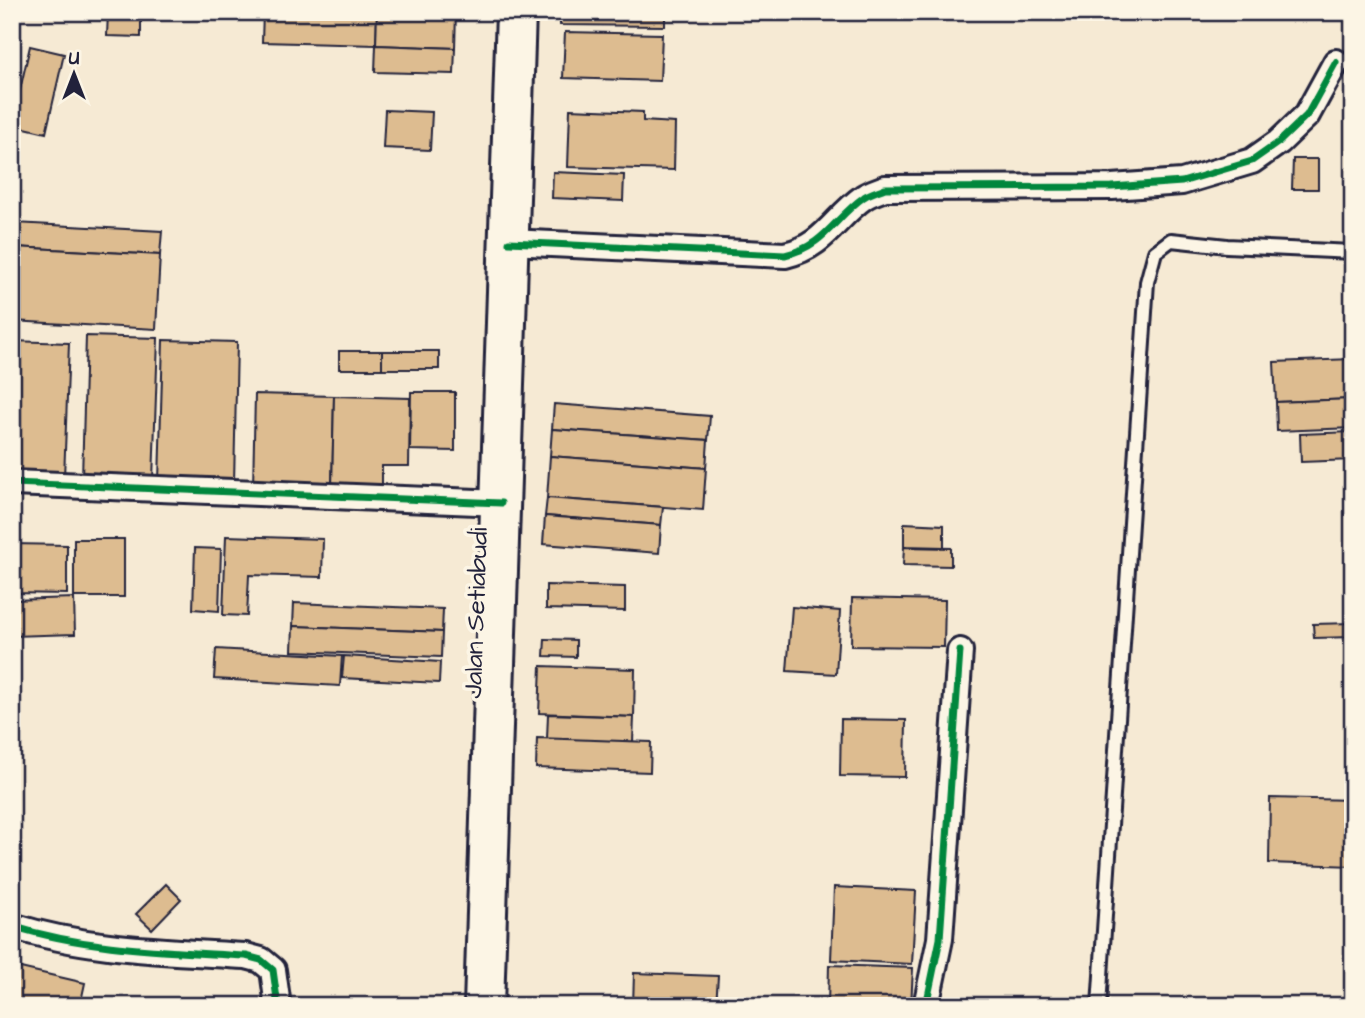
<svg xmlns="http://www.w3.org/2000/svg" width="1365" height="1018" font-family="'Architects Daughter',sans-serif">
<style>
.building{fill:#ddbc90;stroke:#22223b;stroke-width:2}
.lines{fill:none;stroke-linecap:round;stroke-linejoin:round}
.lane-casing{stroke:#22223b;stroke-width:18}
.street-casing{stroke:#22223b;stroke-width:30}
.primary-casing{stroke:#22223b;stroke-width:44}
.lane{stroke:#fcf5e5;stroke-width:12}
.street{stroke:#fcf5e5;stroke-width:24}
.primary{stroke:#fcf5e5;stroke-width:38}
.cycleway-casing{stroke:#fcf5e5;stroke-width:11}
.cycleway{stroke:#00873e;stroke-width:7}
.labels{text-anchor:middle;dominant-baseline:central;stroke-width:7;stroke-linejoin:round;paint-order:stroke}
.street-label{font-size:26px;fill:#22223b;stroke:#fcf5e5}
</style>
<rect width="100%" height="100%" fill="#f6ead4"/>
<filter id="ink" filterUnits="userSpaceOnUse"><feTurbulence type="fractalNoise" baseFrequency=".0143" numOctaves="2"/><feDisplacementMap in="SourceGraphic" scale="14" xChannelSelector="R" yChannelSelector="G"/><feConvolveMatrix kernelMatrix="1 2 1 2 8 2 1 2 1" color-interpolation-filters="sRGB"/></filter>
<g filter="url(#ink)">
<!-- building -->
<g class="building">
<path d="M108,12H141V37L107,36Z"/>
<path d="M263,12H377L376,45L262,42Z"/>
<path d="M377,12H456L455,48L376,45Z"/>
<path d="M560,12H665V26L560,25Z"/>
<path d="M565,32L662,34L660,81L563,78Z"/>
<path d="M1348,33H1353V88H1347Z"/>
<path d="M376,45L455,48L454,74L375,72Z"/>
<path d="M30,46L64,54L46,133L12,125Z"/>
<path d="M570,109L643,112V121L675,123L674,170L568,167Z"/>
<path d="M385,110L432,112L430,150L383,148Z"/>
<path d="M1293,159H1318V189H1292Z"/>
<path d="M553,172L624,175L623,201L552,198Z"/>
<path d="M15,223L162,231L160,255L14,247Z"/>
<path d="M14,247L160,255L156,329L12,321Z"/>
<path d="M86,336L158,338L153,480L82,478Z"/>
<path d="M163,340L237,342L234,483L159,482Z"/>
<path d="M12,341L69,343L64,478L12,476Z"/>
<rect x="339" y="351" width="43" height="18"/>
<rect x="382" y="351" width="57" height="18"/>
<path d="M1353,359V399L1276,402L1274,362Z"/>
<path d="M411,392H455V451L410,450Z"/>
<path d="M255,394L334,396L332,489L253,488Z"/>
<path d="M334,396L410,398L409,466H382V490L332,489Z"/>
<path d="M1353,399V428L1277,431L1276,402Z"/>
<path d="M554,404L710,416L708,440L552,429Z"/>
<path d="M552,429L708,440L706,468L550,456Z"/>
<path d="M1353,432V460L1301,462L1300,434Z"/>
<path d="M550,456L706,468L703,510L547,498Z"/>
<path d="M547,498L663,507L661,525L545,516Z"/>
<path d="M545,516L661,525L659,553L543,544Z"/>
<path d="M904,523L944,525V547L904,546Z"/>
<path d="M226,536L323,539L322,577L249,575L247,616L223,615Z"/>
<rect x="74" y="539" width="50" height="58"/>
<path d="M12,544L67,545V594L12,593Z"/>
<path d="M904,547L951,548V566L903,565Z"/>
<path d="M195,548L221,549L219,611L193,609Z"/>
<path d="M546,585L625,587V611L546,609Z"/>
<path d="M74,598L75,634L12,636V600Z"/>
<path d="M852,598L945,600L944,647L851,646Z"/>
<path d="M294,603L443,609L442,632L293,626Z"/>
<path d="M792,607L840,611L836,674L787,671Z"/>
<path d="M1353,623V637L1314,638L1313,624Z"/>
<path d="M293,626L442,632L441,657L292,651Z"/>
<path d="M545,639L576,640V657L544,656Z"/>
<path d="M216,649L342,656L340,686L214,679Z"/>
<path d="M344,656L440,662L439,683L342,678Z"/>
<path d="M541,666L635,669L634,717L539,713Z"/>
<path d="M548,714L634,717L633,742L547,739Z"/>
<path d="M841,719L906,720L905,777L840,776Z"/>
<path d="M537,738L651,742L650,772L536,768Z"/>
<path d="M1270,798L1353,800V866L1269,863Z"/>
<path d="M166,884L181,899L152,929L136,914Z"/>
<path d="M834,887L916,891L912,964L831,960Z"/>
<path d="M829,965L913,968L911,1006H828Z"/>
<path d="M12,966L85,983L80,1006H12Z"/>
<path d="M634,973L718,976L716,1006H633Z"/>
</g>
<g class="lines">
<defs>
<path id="lane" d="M1099,1006L1147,282L1155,252L1171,240L1227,246L1353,252"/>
<g id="street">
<path d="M509,242L785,255C825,246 834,218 864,197C870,193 878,191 885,188L1112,187L1182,182L1252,161L1279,142L1307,115L1336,62"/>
<path d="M12,483L501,503"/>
<path d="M12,926C88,950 167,951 246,956L261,960L273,970L277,999L274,1006"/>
<path d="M926,1006L940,939L960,651"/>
</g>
<path id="primary" d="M484,1006L516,12"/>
</defs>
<!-- lane casing -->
<use href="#lane" class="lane-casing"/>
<!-- street casing -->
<use href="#street" class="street-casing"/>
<!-- primary casing -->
<use href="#primary" class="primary-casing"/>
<!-- lane -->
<use href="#lane" class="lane"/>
<!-- street -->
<use href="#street" class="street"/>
<!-- primary -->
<use href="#primary" class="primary"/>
<defs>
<g id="cycleway">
<path d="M509,242L785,255C825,246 834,218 864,197C870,193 878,191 885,188L1112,187L1182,182L1252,161L1279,142L1307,115L1336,62"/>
<path d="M12,483L501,503"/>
<path d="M12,926C88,950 167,951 246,956L261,960L273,970L277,999L274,1006"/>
<path d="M926,1006L940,939L960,651"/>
</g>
</defs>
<!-- cycleway casing -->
<use href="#cycleway" class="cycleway-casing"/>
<!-- cycleway -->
<use href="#cycleway" class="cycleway"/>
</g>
</g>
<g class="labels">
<!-- street labels -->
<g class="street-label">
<text transform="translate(476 613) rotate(-88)">Jalan Setiabudi</text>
</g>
</g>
<!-- margin -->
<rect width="1365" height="1018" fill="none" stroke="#fcf5e5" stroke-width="42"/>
<rect x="21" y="21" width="1323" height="976" fill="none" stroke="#22223b" stroke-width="2.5" filter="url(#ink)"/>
<!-- north arrow -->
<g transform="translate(74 74)" stroke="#fcf5e5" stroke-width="5" paint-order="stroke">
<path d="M0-5L12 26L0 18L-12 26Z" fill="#22223b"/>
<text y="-10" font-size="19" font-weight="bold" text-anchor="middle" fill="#22223b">U</text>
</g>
</svg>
